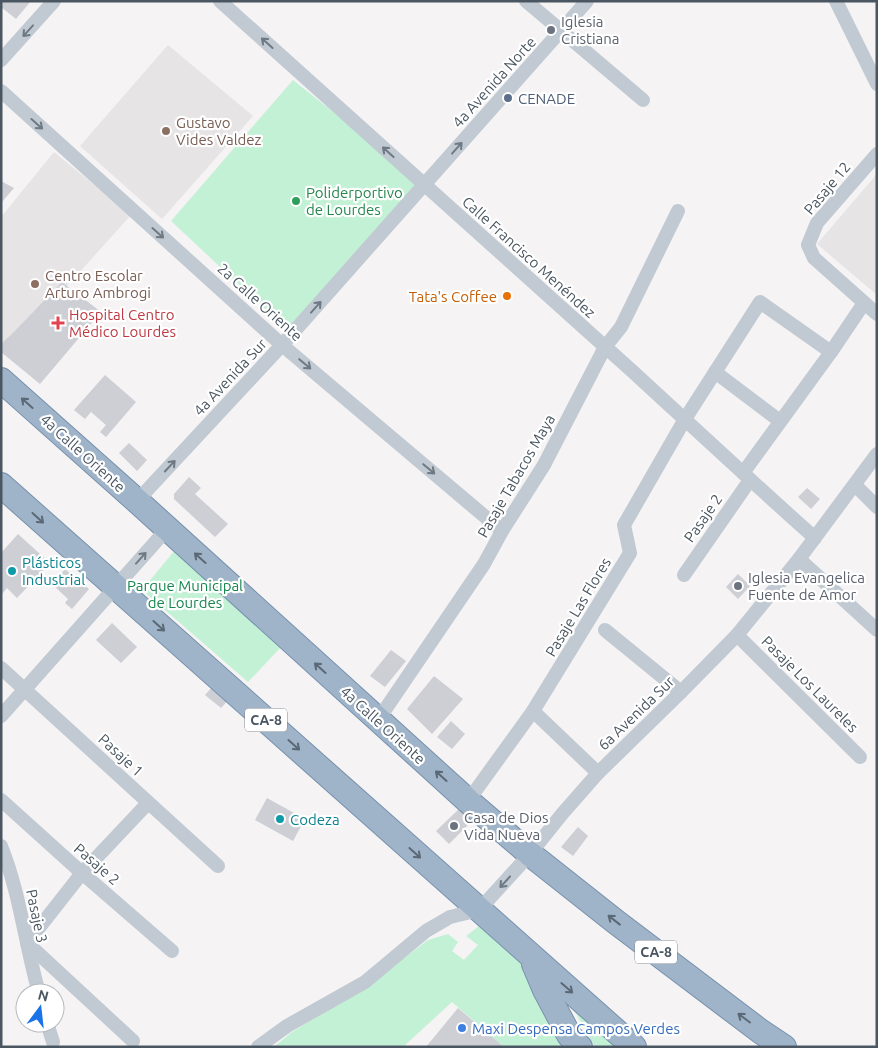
<svg xmlns="http://www.w3.org/2000/svg" width="878" height="1048" font-family="Ubuntu,sans-serif">
<style>
.education{fill:#e6e4e5}
.green{fill:#c3f1d5}
.building{fill:#cdcfd5}
.lines{fill:none;stroke-linecap:round;stroke-linejoin:round}
.trunk-casing{stroke:#7690ad;stroke-width:26}
.minor{stroke:#c1cad2;stroke-width:14}
.trunk{stroke:#9fb4c9;stroke-width:24}
.oneway{stroke:#6e7983}
.oneway2{stroke:#5b6976}
.worship-dot{fill:#6b7280;stroke:#fff;stroke-width:2}
.service-dot{fill:#5c6f8a;stroke:#fff;stroke-width:2}
.education-dot{fill:#8d6e63;stroke:#fff;stroke-width:2}
.leisure-dot{fill:#2e9e5b;stroke:#fff;stroke-width:2}
.food-dot{fill:#e8710a;stroke:#fff;stroke-width:2}
.health-dot{fill:#e0444e;stroke:#fff;stroke-width:2}
.culture-dot{fill:#0f9aa8;stroke:#fff;stroke-width:2}
.shop-dot{fill:#3f7fe0;stroke:#fff;stroke-width:2}
.labels{text-anchor:middle;dominant-baseline:central;stroke-width:4.5;stroke-linejoin:round;paint-order:stroke}
.shield{fill:#fff;stroke:#808990;stroke-width:1}
.shield-label{font-size:14px;font-weight:bold;fill:#4a5661}
.worship-label{font-size:15px;fill:#5b616d;stroke:#fff;text-anchor:start}
.street-label{font-size:15px;fill:#4a5661;stroke:#fff}
.service-label{font-size:15px;fill:#4e5e75;stroke:#fff;text-anchor:start}
.education-label{font-size:15px;fill:#785e54;stroke:#fff;text-anchor:start}
.leisure-label{font-size:15px;fill:#27864d;stroke:#fff;text-anchor:start}
.food-label{font-size:15px;fill:#c56008;stroke:#fff;text-anchor:end}
.health-label{font-size:15px;fill:#be3a42;stroke:#fff;text-anchor:start}
.culture-label{font-size:15px;fill:#0d838f;stroke:#fff;text-anchor:start}
.park-label{font-size:15px;fill:#17864f;stroke:#fff}
.shop-label{font-size:15px;fill:#366cbe;stroke:#fff;text-anchor:start}
</style>
<rect width="100%" height="100%" fill="#f5f3f3"/>
<!-- education -->
<g class="education">
<path d="M168,45L253,116L162,219L80,146Z"/>
<path d="M54,152L131,215L5,355L1,351V217Z"/>
<path d="M876,175L877,176V295L817,244Z"/>
</g>
<!-- green -->
<g class="green">
<path d="M293,80L421,182L293,335L171,221Z"/>
<path d="M175,550L282,646L248,682L142,590Z"/>
<path d="M479,926L519,961L568,1047H504L452,1002L403,1047H274L292,1032L366,987L428,940L448,934L458,942L452,951L464,960L478,945L466,936Z"/>
<path d="M568,1000L631,1047H595Z"/>
</g>
<!-- building -->
<g class="building">
<path d="M1,1H31L16,19L1,7Z"/>
<path d="M1,181L14,188L1,203Z"/>
<path d="M62,282L101,312L40,384L1,352V344L13,333Z"/>
<path d="M105,375L136,402L106,437L100,432L106,425L91,412L85,419L74,410Z"/>
<path d="M129,443L147,460L137,471L119,453Z"/>
<path d="M189,477L201,488L195,494L228,524L215,537L174,499V494Z"/>
<path d="M807,488L820,499L811,509L798,497Z"/>
<path d="M18,534L50,563L17,598L7,588L1,595V553Z"/>
<path d="M65,569L89,589L72,609L65,603L68,599L52,584Z"/>
<path d="M738,574L750,586L738,599L726,587Z"/>
<path d="M112,623L137,647L121,663L96,640Z"/>
<path d="M391,650L406,661L385,687L370,676Z"/>
<path d="M434,676L463,699L432,734L407,709Z"/>
<path d="M214,685L230,698L221,708L205,695Z"/>
<path d="M451,721L465,734L452,749L437,737Z"/>
<path d="M267,798L305,819L293,841L255,820Z"/>
<path d="M459,809L472,821L449,844L436,831Z"/>
<path d="M578,827L588,836L573,856L561,847Z"/>
<path d="M458,1008L504,1047H426Z"/>
</g>
<g class="lines">
<defs>
<g id="trunk">
<path d="M1,380L137,501L468,801L530,854L616,922L760,1031L784,1047"/>
<path d="M1,485L634,1047"/>
<path d="M534,964L545,990L569,1035L580,1047"/>
</g>
</defs>
<!-- trunk casing -->
<use href="#trunk" class="trunk-casing"/>
<!-- minor -->
<g class="minor">
<path d="M220,1C357,124 494,247 631,370C692,426 753,483 815,538"/>
<path d="M526,1L643,100"/>
<path d="M836,1L877,84"/>
<path d="M1,60L54,1"/>
<path d="M1,91L282,345L502,531"/>
<path d="M877,154L817,223L808,245L814,258L877,314"/>
<path d="M715,372L780,421"/>
<path d="M743,473L831,352L864,303"/>
<path d="M855,485L877,507"/>
<path d="M137,501L282,345L587,1"/>
<path d="M799,559L877,630"/>
<path d="M684,575L750,480"/>
<path d="M605,630L681,692"/>
<path d="M737,635L860,757"/>
<path d="M1,668L218,866"/>
<path d="M533,711L598,773"/>
<path d="M1,716L167,529"/>
<path d="M378,720L484,564L502,531L544,465L605,347L621,327L678,211"/>
<path d="M1,800L82,873L172,951"/>
<path d="M468,801L533,711L630,553L624,525L685,419L760,302L831,352"/>
<path d="M1,846C20,893 25,944 39,993"/>
<path d="M47,1023L53,1042"/>
<path d="M133,1041L27,943L82,873L148,803"/>
<path d="M258,1047L287,1026L365,982L426,931L450,917L479,910L530,854L562,814L598,773L681,692L737,635L799,559L877,454"/>
</g>
<!-- trunk -->
<use href="#trunk" class="trunk"/>
</g>
<!-- one-way arrows -->
<defs><path id="oneway-shaft" d="M-6 0H5M1.5-3L5.5 0L1.5 3" fill="none" stroke-width="1.6" stroke-linecap="round" stroke-linejoin="round" transform="scale(1.25)"/></defs>
<g class="oneway">
<use href="#oneway-shaft" transform="translate(28 31) rotate(132)"/>
<use href="#oneway-shaft" transform="translate(267 43) rotate(-138)"/>
<use href="#oneway-shaft" transform="translate(37 124) rotate(42)"/>
<use href="#oneway-shaft" transform="translate(457 148) rotate(-48)"/>
<use href="#oneway-shaft" transform="translate(388 152) rotate(-138)"/>
<use href="#oneway-shaft" transform="translate(158 233) rotate(42)"/>
<use href="#oneway-shaft" transform="translate(316 307) rotate(-48)"/>
<use href="#oneway-shaft" transform="translate(305 364) rotate(40)"/>
<use href="#oneway-shaft" transform="translate(170 466) rotate(-47)"/>
<use href="#oneway-shaft" transform="translate(429 469) rotate(40)"/>
<use href="#oneway-shaft" transform="translate(141 558) rotate(-48)"/>
<use href="#oneway-shaft" transform="translate(505 882) rotate(132)"/>
</g>
<g class="oneway2">
<use href="#oneway-shaft" transform="translate(27 403) rotate(-138)"/>
<use href="#oneway-shaft" transform="translate(38 518) rotate(42)"/>
<use href="#oneway-shaft" transform="translate(200 558) rotate(-138)"/>
<use href="#oneway-shaft" transform="translate(159 626) rotate(42)"/>
<use href="#oneway-shaft" transform="translate(320 668) rotate(-138)"/>
<use href="#oneway-shaft" transform="translate(294 745) rotate(42)"/>
<use href="#oneway-shaft" transform="translate(441 776) rotate(-138)"/>
<use href="#oneway-shaft" transform="translate(415 853) rotate(42)"/>
<use href="#oneway-shaft" transform="translate(614 920) rotate(-142)"/>
<use href="#oneway-shaft" transform="translate(567 988) rotate(41)"/>
<use href="#oneway-shaft" transform="translate(744 1018) rotate(-143)"/>
</g>
<!-- markers -->
<g class="worship-dot">
<circle cx="551" cy="30" r="5"/>
<circle cx="738" cy="586" r="5"/>
<circle cx="454" cy="826" r="5"/>
</g>
<circle class="service-dot" cx="508" cy="98" r="5"/>
<g class="education-dot">
<circle cx="166" cy="131" r="5"/>
<circle cx="35" cy="284" r="5"/>
</g>
<circle class="leisure-dot" cx="296" cy="201" r="5"/>
<circle class="food-dot" cx="507" cy="296" r="5"/>
<path class="health-dot" d="M55.5 315.5h5v5h5v5h-5v5h-5v-5h-5v-5h5z"/>
<g class="culture-dot">
<circle cx="12" cy="571" r="5"/>
<circle cx="280" cy="819" r="5"/>
</g>
<circle class="shop-dot" cx="462" cy="1028" r="5"/>
<g class="labels">
<!-- shield labels -->
<g class="shield">
<rect x="245" y="708.5" width="42" height="23" rx="4"/>
<rect x="635" y="940.5" width="42" height="23" rx="4"/>
</g>
<g class="shield-label">
<text x="266" y="720">CA-8</text>
<text x="656" y="952">CA-8</text>
</g>
<!-- worship labels -->
<g class="worship-label">
<text x="561" y="21">Iglesia<tspan x="561" dy="17">Cristiana</tspan></text>
<text x="748" y="577">Iglesia Evangelica<tspan x="748" dy="17">Fuente de Amor</tspan></text>
<text x="464" y="817">Casa de Dios<tspan x="464" dy="17">Vida Nueva</tspan></text>
</g>
<!-- street labels -->
<g class="street-label">
<text transform="translate(494 82) rotate(-48)">4a Avenida Norte</text>
<text transform="translate(827 188) rotate(-50)">Pasaje 12</text>
<text transform="translate(529 257) rotate(42)">Calle Francisco Menéndez</text>
<text transform="translate(260 302) rotate(42)">2a Calle Oriente</text>
<text transform="translate(230 377) rotate(-47)">4a Avenida Sur</text>
<text transform="translate(83 453) rotate(42)">4a Calle Oriente</text>
<text transform="translate(516 476) rotate(-60)">Pasaje Tabacos Maya</text>
<text transform="translate(703 518) rotate(-55)">Pasaje 2</text>
<text transform="translate(578 607) rotate(-59)">Pasaje Las Flores</text>
<text transform="translate(810 684) rotate(45)">Pasaje Los Laureles</text>
<text transform="translate(636 713) rotate(-44)">6a Avenida Sur</text>
<text transform="translate(383 725) rotate(42)">4a Calle Oriente</text>
<text transform="translate(121 755) rotate(43)">Pasaje 1</text>
<text transform="translate(97 864) rotate(41)">Pasaje 2</text>
<text transform="translate(37 916) rotate(78)">Pasaje 3</text>
</g>
<!-- service labels -->
<g class="service-label">
<text x="518" y="98">CENADE</text>
</g>
<!-- education labels -->
<g class="education-label">
<text x="176" y="122">Gustavo<tspan x="176" dy="17">Vides Valdez</tspan></text>
<text x="45" y="275">Centro Escolar<tspan x="45" dy="17">Arturo Ambrogi</tspan></text>
</g>
<!-- leisure labels -->
<g class="leisure-label">
<text x="306" y="192">Poliderportivo<tspan x="306" dy="17">de Lourdes</tspan></text>
</g>
<!-- food labels -->
<g class="food-label">
<text x="497" y="296">Tata's Coffee</text>
</g>
<!-- health labels -->
<g class="health-label">
<text x="69" y="314">Hospital Centro<tspan x="69" dy="17">Médico Lourdes</tspan></text>
</g>
<!-- culture labels -->
<g class="culture-label">
<text x="22" y="562">Plásticos<tspan x="22" dy="17">Industrial</tspan></text>
<text x="290" y="819">Codeza</text>
</g>
<!-- park labels -->
<g class="park-label">
<text x="185" y="585">Parque Municipal<tspan x="185" dy="17">de Lourdes</tspan></text>
</g>
<!-- shop labels -->
<g class="shop-label">
<text x="472" y="1028">Maxi Despensa Campos Verdes</text>
</g>
</g>
<!-- border -->
<rect width="878" height="1048" fill="none" stroke="#4a5661" stroke-width="5"/>
<!-- north arrow -->
<g transform="translate(40 1008) rotate(15)"><circle r="24" fill="#ffffff" stroke="#b7bbc0"/>
<path d="M0-4L9 19L0 12L-9 19Z" fill="#1a73e8"/>
<text y="-8" font-size="14" font-weight="bold" text-anchor="middle" fill="#4a5661">N</text>
</g>
</svg>
